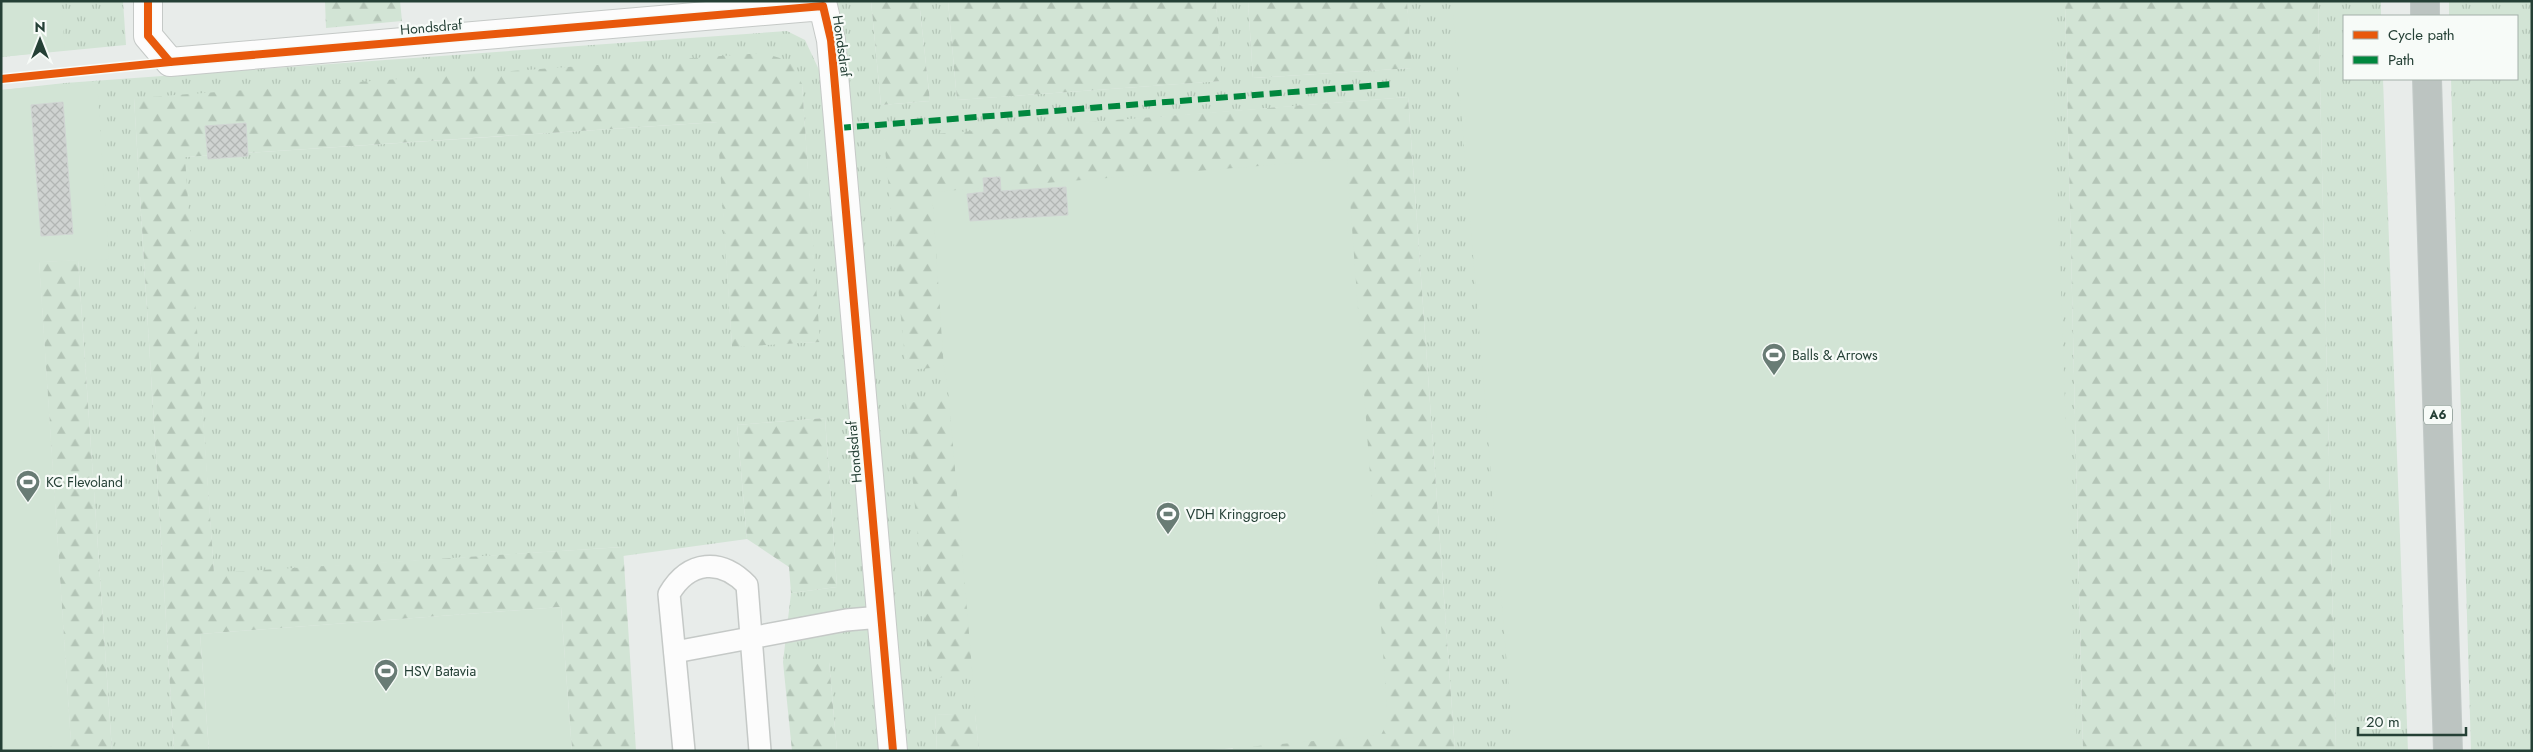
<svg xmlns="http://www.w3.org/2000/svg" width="2533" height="752" font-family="Jost,sans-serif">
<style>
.grass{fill:url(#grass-tufts)}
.forest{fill:url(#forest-firs)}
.green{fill:#d2e4d5}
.building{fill:url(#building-cross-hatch);stroke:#d0d5d3}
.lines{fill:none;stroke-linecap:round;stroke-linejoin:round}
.lane-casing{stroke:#c5c9c7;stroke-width:24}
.street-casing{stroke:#c5c9c7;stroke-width:30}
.highway-casing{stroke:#c3cac8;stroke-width:30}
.lane{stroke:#fcfcfc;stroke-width:21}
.street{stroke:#fcfcfc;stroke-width:28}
.highway{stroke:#bcc4c1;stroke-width:28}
.quiet{stroke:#00873e;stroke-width:6;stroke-dasharray:12 6;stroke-linecap:butt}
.cycleway-casing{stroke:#f7fbf8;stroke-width:11}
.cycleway{stroke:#e8590c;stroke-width:8}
.labels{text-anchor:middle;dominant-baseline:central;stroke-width:4.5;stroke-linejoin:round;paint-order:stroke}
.shield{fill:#f7fbf8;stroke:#647870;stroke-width:1}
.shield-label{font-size:12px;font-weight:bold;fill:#254036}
.street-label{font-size:14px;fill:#254036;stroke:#f7fbf8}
.poi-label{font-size:14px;fill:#254036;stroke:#f7fbf8;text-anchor:start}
</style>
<defs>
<pattern id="grass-tufts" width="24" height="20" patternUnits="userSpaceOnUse" patternTransform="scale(1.25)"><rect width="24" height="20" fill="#d2e4d5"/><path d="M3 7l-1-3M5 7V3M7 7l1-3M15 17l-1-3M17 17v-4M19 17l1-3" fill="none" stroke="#b4c5b7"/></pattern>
<pattern id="forest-firs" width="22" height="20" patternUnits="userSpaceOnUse" patternTransform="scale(1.25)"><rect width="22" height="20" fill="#d2e4d5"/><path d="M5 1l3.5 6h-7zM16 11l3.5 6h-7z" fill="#b4c5b7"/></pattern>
<pattern id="building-cross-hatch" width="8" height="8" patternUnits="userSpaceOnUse" patternTransform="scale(1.25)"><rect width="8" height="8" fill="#cfd3d1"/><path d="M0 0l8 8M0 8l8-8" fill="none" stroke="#b2b6b4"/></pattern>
</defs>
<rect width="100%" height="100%" fill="#e8ecea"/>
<!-- grass -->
<g class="grass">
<path d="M1,1H123L126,45L1,57Z"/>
<path d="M836,1H871L881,105L930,101L919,1H948L957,100L1221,81L1216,1H1248L1253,78L1411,68L1407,1H1469L1523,751H1455L1408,97L884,139L932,192L1202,751H979L975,714L935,715L937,751H908L841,144L880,751H837L829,662H783L791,593L837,587L825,418L737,425L747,539L623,556L622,547L214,574L184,157L718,122L732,346L819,342L802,84L134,98L174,751H112L78,260L39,262L71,745L1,751V90L65,83L787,31L805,40L820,72L839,125Z"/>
<path d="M2025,1H2065L2083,751H2045Z"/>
<path d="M2318,1H2381V16H2344V79H2383L2408,751H2336Z"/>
<path d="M2449,1H2532V751H2471L2451,79H2517V16H2449Z"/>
</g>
<!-- forest -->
<g class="forest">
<path d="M325,1H400L402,21L326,28Z"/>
<path d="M871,1H919L930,101L881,105Z"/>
<path d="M948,1H1216L1222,81L957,100Z"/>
<path d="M1248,1H1407L1412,68L1253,78Z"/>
<path d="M2065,1H2318L2336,751H2083Z"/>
<path d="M763,53L790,61L802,84L820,342L732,347L717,122L185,157L214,573L623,547L636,751H572L561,607L200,634L209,751H174L134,98Z"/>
<path d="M1408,97L1455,751H1202L1233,749L932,192L944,367L906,370L884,138Z"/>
<path d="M78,260L112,751H2L71,744L39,262Z"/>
<path d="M949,398L973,673L930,679L906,403Z"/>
<path d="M825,418L837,587L791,593L789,567L747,539L737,425Z"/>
<path d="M783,662H829L837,751H792Z"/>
<path d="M975,713L979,751H937L935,715Z"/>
</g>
<!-- green -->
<g class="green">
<path d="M1,1H61L65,50L1,57Z"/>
<path d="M1452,1H2051L2077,751H1514Z"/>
<path d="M97,81L109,259L39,262L71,745L1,751V90Z"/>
<path d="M1347,159L1388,721L1381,735L1202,751H979L949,398L944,366L932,192Z"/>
<path d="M561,607L572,751H209L200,634Z"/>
</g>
<!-- building -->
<g class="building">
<path d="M63,102L73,234L41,236L31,105Z"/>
<path d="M246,123L248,156L208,159L205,126Z"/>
<path d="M1000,177L1001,191L1066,187L1068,215L970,221L967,194L984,192L983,178Z"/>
</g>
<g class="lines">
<defs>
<g id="lane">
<path d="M675,652L846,620L881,617"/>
<path d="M684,751L669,594C689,560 721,558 747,585L760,751"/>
</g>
<path id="street" d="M148,1V36L170,62L823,6L831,40L893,751"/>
<g id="highway">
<path d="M2425,1V16"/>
<path d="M2427,79L2448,751"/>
</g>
</defs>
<!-- lane casing -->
<use href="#lane" class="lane-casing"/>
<!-- street casing -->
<use href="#street" class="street-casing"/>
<!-- highway casing -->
<use href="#highway" class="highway-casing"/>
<!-- lane -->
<use href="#lane" class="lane"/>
<!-- street -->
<use href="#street" class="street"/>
<!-- highway -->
<use href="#highway" class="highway"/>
<!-- quiet -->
<path class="quiet" d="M839,128L1393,84"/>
<defs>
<g id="cycleway">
<path d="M148,1V36L170,62L823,6L831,40L893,751"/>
<path d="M1,79L170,62"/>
</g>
</defs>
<!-- cycleway casing -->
<use href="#cycleway" class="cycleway-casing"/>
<!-- cycleway -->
<use href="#cycleway" class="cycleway"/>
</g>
<!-- icons -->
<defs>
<symbol id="stadium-pin" viewBox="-11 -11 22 30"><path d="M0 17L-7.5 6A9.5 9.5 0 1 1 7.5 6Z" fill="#697c75" stroke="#f7fbf8"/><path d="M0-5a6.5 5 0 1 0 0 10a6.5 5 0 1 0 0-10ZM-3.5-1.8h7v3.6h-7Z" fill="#fff"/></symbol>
</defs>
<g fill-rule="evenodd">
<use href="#stadium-pin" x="1760" y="341" width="28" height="38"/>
<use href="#stadium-pin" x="14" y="468" width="28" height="38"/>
<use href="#stadium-pin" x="1154" y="500" width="28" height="38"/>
<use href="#stadium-pin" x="372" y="657" width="28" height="38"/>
</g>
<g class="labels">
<!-- shield labels -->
<rect class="shield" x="2424" y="405.5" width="28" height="19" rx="4"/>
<g class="shield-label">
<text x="2438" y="415">A6</text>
</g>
<!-- street labels -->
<g class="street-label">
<text transform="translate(431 27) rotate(-5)">Hondsdraf</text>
<text transform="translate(842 46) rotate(82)">Hondsdraf</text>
<text transform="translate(854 452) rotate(-95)">Hondsdraf</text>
</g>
<!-- poi labels -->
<g class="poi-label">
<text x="1792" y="355">Balls &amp; Arrows</text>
<text x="46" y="482">KC Flevoland</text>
<text x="1186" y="514">VDH Kringgroep</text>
<text x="404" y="671">HSV Batavia</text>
</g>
</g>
<!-- border -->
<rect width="2533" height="752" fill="none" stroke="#254036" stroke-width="5"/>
<!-- legend -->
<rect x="2343" y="15" width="175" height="65" fill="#f7fbf8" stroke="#a3b0aa"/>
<rect x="2353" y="31" width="25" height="8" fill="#e8590c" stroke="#a3b0aa"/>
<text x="2388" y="40" font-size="15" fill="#254036">Cycle path</text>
<rect x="2353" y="56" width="25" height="8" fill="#00873e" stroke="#a3b0aa"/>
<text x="2388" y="65" font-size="15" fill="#254036">Path</text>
<!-- north arrow -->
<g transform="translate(40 40)" stroke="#f7fbf8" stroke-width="4" paint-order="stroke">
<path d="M0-4L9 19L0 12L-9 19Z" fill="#254036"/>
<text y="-8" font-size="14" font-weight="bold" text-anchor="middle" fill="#254036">N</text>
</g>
<!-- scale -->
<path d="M2358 727v8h108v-8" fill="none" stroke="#254036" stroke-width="2.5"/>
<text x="2366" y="727" font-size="15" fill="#254036" stroke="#f7fbf8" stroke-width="4" paint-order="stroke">20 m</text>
</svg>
